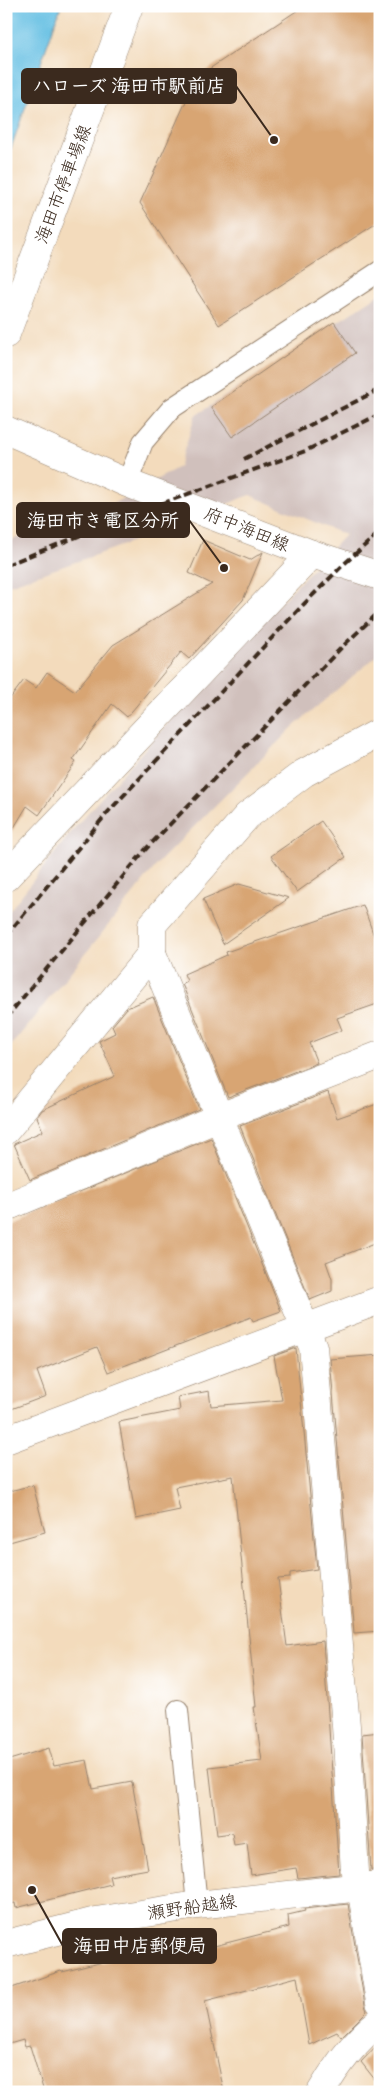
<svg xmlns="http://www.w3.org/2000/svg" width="386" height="2098" font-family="Itim,'Klee One',sans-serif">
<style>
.industrial{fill:#d0c0bc}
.water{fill:#66c0e3;stroke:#507580}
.building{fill:#d8a573}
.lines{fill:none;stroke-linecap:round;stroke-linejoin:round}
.service-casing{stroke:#97826d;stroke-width:22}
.minor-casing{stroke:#97826d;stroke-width:29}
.secondary-casing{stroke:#97826d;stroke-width:29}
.service{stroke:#fff;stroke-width:20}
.minor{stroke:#fff;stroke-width:28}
.secondary{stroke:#fff;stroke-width:28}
.rail{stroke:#3b2a1e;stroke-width:4;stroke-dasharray:8 4;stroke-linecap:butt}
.labels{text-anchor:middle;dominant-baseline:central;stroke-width:4;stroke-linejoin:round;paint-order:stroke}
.street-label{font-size:18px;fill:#3b2a1e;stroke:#fff}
.leader{fill:none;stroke:#3b2a1e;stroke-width:2}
.callout-dot{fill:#3b2a1e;stroke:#fff;stroke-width:2}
.callout{fill:#3b2a1e;stroke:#3b2a1e;stroke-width:2}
.callout-label{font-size:19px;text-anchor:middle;font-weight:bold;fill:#fff}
</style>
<rect width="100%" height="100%" fill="#fff"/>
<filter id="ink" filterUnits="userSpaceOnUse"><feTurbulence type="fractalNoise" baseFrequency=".02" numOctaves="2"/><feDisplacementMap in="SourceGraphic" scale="10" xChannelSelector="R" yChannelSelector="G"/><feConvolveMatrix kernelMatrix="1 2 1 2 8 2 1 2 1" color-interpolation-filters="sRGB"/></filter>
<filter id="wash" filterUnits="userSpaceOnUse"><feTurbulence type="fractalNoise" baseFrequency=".0096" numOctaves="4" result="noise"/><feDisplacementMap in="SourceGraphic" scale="20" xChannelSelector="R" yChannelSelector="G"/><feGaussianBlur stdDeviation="1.12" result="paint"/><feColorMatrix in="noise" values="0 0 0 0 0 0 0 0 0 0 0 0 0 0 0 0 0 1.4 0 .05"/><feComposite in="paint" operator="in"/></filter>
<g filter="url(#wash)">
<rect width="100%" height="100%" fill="#f3dbbc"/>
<!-- industrial -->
<path class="industrial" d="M380,294V653L293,727L160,861L6,1052V915L76,826L211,675L345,535L250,495L113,549L6,586V542L109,506L179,467L195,416Z"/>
<!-- water -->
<path class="water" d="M6,6H61L6,162Z"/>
<g id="blocks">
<!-- building -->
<g class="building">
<path d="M304,6H380V221L219,325L140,203L197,77Z"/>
<path d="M334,322L355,353L232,437L211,407Z"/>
<path d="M203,540L250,560L263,552L243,600L189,659L181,652L127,717L112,704L73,760L76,762L39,815L27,806L6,841V704L24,680L36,688L47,672L75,691L113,645L212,584L189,573Z"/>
<path d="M321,821L346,857L297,892L271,856Z"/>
<path d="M239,884L289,898L223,944L203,899Z"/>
<path d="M363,905L380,953V1003L337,1018L342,1030L309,1043L317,1063L228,1097L182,984L187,981L184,974L227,955L226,952Z"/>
<path d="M153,997L199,1109L30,1180L14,1144L43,1131L37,1117L42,1110L115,1076L99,1041L115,1033L112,1026L127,1008Z"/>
<path d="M328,1092L337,1118L380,1103V1241L326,1262L332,1279V1291L310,1300L240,1126Z"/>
<path d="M211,1138L281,1311L253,1321L251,1317L108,1372L97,1347L37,1371L46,1396L6,1411V1222Z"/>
<path d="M296,1348L317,1569L290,1573V1578L278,1579L287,1646L323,1641L339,1874L298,1878L296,1868L251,1875L247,1843L234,1845L232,1833L217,1835L209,1767L262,1761L254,1707H256L233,1476L175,1487L180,1510L136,1519L119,1422L180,1410L178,1397L209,1391L211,1406L282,1400L274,1356Z"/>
<path d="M380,1355V1631L354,1633L330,1359Z"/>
<path d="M33,1485L45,1532L6,1543V1492Z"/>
<path d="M380,1732V1870H371L362,1734Z"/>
<path d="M49,1748L54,1766L87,1760L93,1789L132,1782L148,1869L109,1876L111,1884L16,1908L15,1903L6,1905V1761Z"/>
<path d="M348,1904L365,2005L367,2011L341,2037L337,2032L309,2045L297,1977L205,2001L224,2092H44L30,2046L25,2047L23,2040L6,2045V1990L61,1971L62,1972L144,1952L143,1948L171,1942L175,1956L289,1927L288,1915L305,1911L304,1909Z"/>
<path d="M380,2042V2086L361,2062Z"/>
</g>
</g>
</g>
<g filter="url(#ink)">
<use href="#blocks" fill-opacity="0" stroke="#97826d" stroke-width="1"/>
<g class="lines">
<defs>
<g id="service">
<path d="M127,483L143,442L172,408L380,271"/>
<path d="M178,1710L197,1905"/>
</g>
<g id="minor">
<path d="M6,877L312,554"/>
<path d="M152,953L313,1347L346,1726L356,1888"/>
<path d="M6,1130L152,953V925L247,816L304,773L380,732"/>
<path d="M6,1207L220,1117L380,1055"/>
<path d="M6,1440L380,1300"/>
<path d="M361,1887L380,2002"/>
<path d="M321,2092C336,2066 357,2039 380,2021"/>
</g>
<g id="secondary">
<path d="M6,334L129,6"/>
<path d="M6,430L127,483L312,554L380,576"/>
<path d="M6,1944L96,1921L197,1905L380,1885"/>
</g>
</defs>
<!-- service casing -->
<use href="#service" class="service-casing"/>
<!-- minor casing -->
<use href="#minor" class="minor-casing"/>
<!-- secondary casing -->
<use href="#secondary" class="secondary-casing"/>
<!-- service -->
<use href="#service" class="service"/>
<!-- minor -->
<use href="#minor" class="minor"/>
<!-- secondary -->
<use href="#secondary" class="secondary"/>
<!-- rail -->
<g class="rail">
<path d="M244,459L380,389"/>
<path d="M6,565L142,511L305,451L380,414"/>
<path d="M6,936L108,812L301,607L344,564L380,532"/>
<path d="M6,1018L145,850L343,646L380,611"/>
</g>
</g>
</g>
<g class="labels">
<!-- street labels -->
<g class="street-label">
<text transform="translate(63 184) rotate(-69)">海田市停車場線</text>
<text transform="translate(247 529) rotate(22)">府中海田線</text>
<text transform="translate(192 1907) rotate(-8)">瀬野船越線</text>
</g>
</g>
<!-- callouts -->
<path class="leader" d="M274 140L236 86M224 568L189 520M32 1890L63 1946"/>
<g class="callout-dot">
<circle cx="274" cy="140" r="5"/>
<circle cx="224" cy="568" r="5"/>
<circle cx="32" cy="1890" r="5"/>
</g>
<g class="callout">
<rect x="22" y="69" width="214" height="34" rx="5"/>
<rect x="17" y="503" width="172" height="34" rx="5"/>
<rect x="63" y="1929" width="153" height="34" rx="5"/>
</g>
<g class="callout-label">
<text x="129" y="92">ハローズ 海田市駅前店</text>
<text x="103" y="527">海田市き電区分所</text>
<text x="140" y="1952">海田中店郵便局</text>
</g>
<!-- margin -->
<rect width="386" height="2098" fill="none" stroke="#fff" stroke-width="25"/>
</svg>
